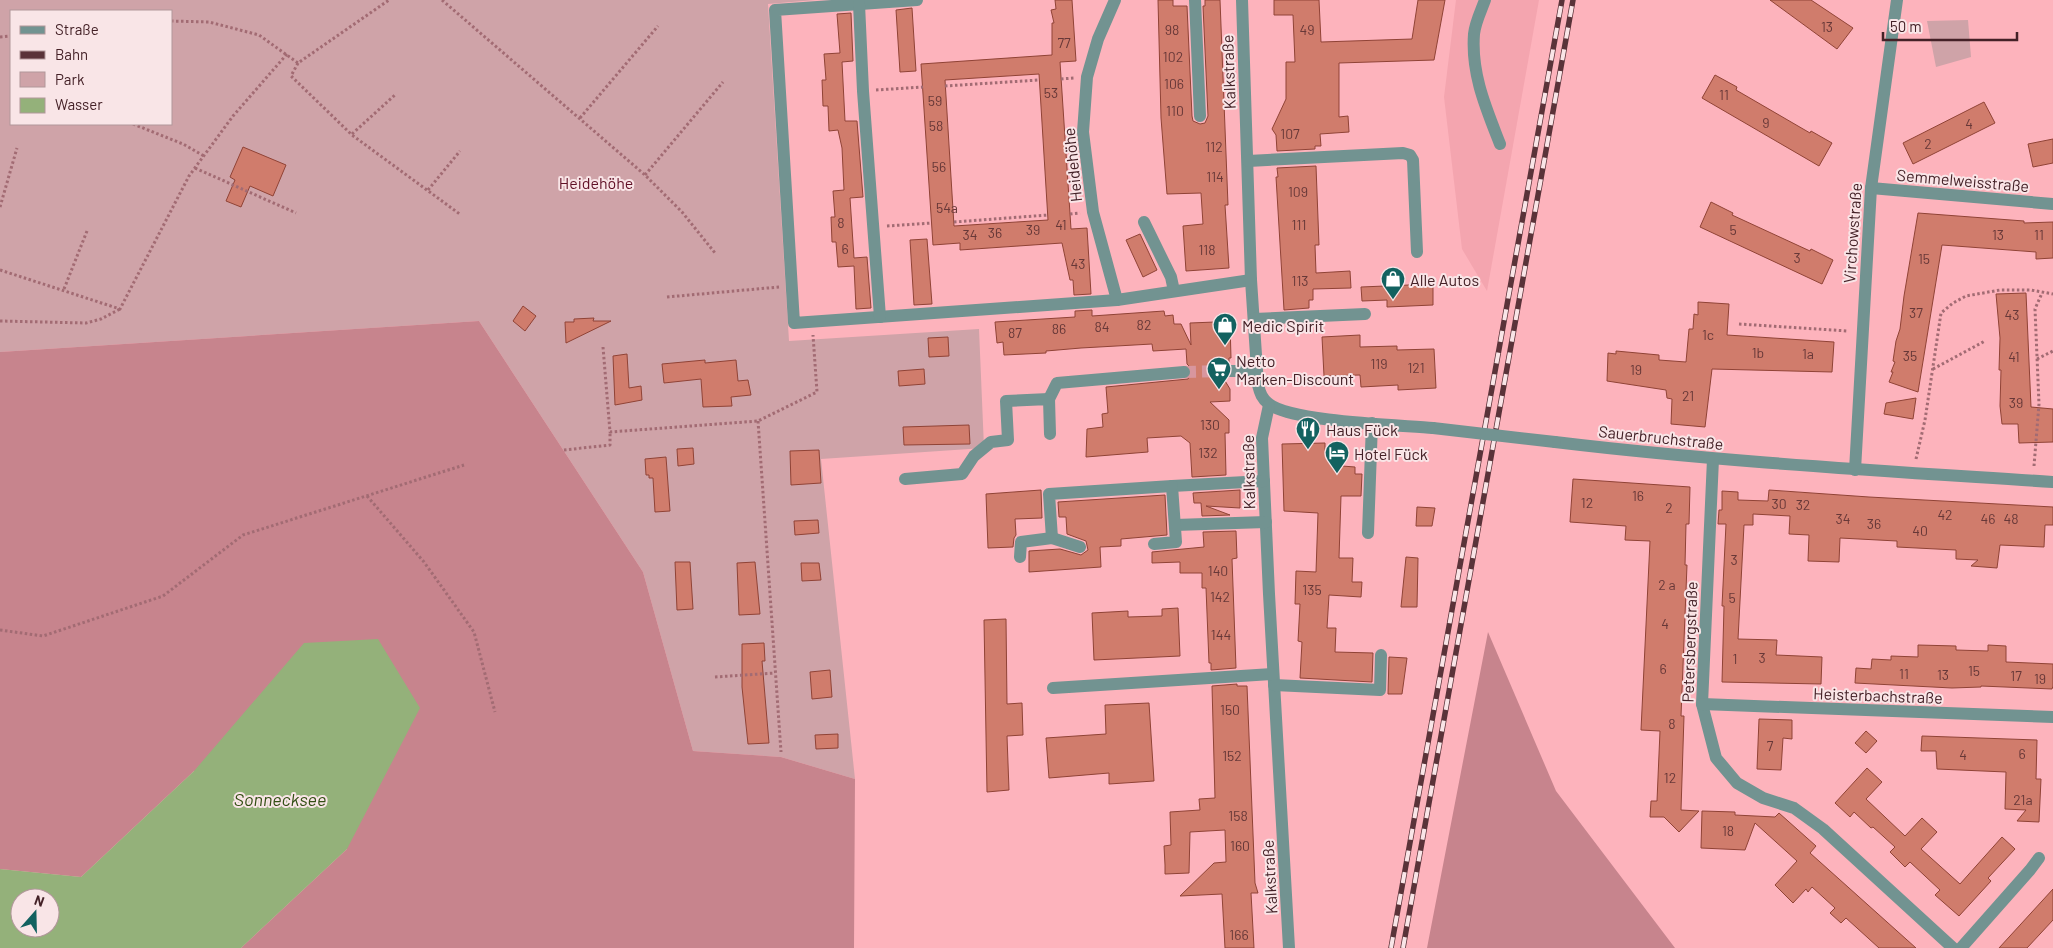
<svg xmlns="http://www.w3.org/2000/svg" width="2053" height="948" font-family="Barlow,sans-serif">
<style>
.built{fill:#f4a5af}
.green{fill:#cfa3a8;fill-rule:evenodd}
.forest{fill:#c7848d}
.water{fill:#94b17a;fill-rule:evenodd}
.building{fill:#d07c6c;stroke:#904336;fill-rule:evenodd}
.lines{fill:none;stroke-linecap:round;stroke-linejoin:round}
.minor-tunnel{stroke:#d8969e;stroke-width:12;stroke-dasharray:12 6;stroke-linecap:butt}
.path{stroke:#a26b73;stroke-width:3;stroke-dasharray:2.5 2.5;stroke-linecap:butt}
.minor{stroke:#729391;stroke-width:12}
.rail-casing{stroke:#5a3339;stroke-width:5.5}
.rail{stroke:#f9e5e7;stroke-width:4;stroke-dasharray:11;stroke-linecap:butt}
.minor-bridge{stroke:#729391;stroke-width:12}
.labels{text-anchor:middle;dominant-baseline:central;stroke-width:4;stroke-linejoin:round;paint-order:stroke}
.number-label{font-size:14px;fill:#673838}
.street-label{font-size:16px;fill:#442127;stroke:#f9e5e7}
.park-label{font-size:16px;fill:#600f25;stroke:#f9e5e7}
.poi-label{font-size:16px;fill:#442127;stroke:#f9e5e7;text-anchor:start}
.water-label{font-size:18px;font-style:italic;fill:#334f14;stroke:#f9e5e7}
</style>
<rect width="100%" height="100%" fill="#fdb3bc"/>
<!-- built -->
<path class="built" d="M1456,0H1539L1487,291L1462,249L1444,97Z"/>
<!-- green -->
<g class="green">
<path d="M0,0H815L768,4L789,341L979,329L984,448L821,459L855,779L781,757L693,751L643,572L479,321L0,352ZM11,11H171V124H11Z"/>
<path d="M1968,20L1971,57L1936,67L1927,21Z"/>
</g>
<!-- forest -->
<g class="forest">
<path d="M479,321L643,572L693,751L781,757L855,779L854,948H241L347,849L194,771L81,877L0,869V352Z"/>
<path d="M1488,632L1556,791L1675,948H1427Z"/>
</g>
<!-- water -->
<path class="water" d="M378,639L420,708L347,849L241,948H0V869L81,877L194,771L304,643ZM20,898H50V928H20Z"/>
<!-- building -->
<g class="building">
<path d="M1055,0H1072L1076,61L1060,62L1071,229L1087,228L1091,294L1074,295L1073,280H1070L1062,243L960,250V243L933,245L921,64L1052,55V23H1054L1051,10L1056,9ZM1039,74L1048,220L954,226L945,80Z"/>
<path d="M1158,0H1173V6H1187L1192,116L1193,121L1200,124L1205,123L1208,116L1203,6H1205V0H1220L1228,205H1225L1229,268L1186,271L1183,226L1203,224L1201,193L1167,194L1161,118Z"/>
<path d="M1274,0H1319L1321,42L1412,39L1418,0H1445L1434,60L1339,63V117L1348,116L1349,132L1320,134L1321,146H1315V149L1277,151L1276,135L1272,129L1286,99V62H1295L1293,15H1274Z"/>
<path d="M1770,0H1811L1853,28L1837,49Z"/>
<path d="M912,8L916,71L900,72L896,10Z"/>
<path d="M851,13L853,61L842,62L845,121H857L863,197L850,198L854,258L867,257L871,308L856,309L854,266L838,267L836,242H832L831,217H835L833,191L844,190L842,148L838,130L829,131L828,106H823L822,80H826L824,54L840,53L837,14Z"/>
<path d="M1715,75L1737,87L1736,90L1810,133L1811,131L1832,143L1819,166L1702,98Z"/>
<path d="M1984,102L1995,123L1913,164L1903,143Z"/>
<path d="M2053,139V163L2033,167L2028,144Z"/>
<path d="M243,147L286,165L273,196L250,186L241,207L226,201L235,180L230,177Z"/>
<path d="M1316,166L1319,245H1315L1316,273L1350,271L1351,288L1313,289V300H1309V308L1284,310L1276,177H1278L1277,168Z"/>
<path d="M1711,202L1733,213L1732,215L1810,251L1811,249L1833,260L1822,284L1700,227Z"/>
<path d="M1918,213L2024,221V223L2053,222V258L2036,259V252L1942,245L1918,392L1889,382L1893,372H1891L1895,362L1893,361L1896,341L1900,329L1904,296Z"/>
<path d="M1140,234L1157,270L1143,277L1126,240Z"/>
<path d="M927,239L932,304L914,305L910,240Z"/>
<path d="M1433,284V305L1387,307V300L1362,301L1361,287Z"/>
<path d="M2026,293L2031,407L2053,409V442L2019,443L2018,424H2002L2000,406L2001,370H1999L2000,338L1996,294Z"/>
<path d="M1698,302L1729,304L1727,335L1834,342L1832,372L1712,369L1705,427L1671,424L1672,399L1667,398L1666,390L1607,381L1608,353L1616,354V351L1659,355V360L1686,362L1689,329H1693L1694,314L1698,315Z"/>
<path d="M523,306L536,316L525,331L513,321Z"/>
<path d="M1092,310V316L1164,311L1165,316L1173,315L1174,324H1181L1191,345L1190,323L1215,322L1218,320L1225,319L1230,323L1231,358H1229V363L1220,367L1219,371L1230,389V401L1210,402L1229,420V433H1225L1226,475L1192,477L1190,443L1181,436L1147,438L1148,452L1086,457L1087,429L1103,427L1102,414L1108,413L1106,387L1188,379L1192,372L1190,367L1187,364L1186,349L1153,351L1152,344L1081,348L1046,351V353L1004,355L1003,342L997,343L995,322L1075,317V311Z"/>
<path d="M594,318L593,321H611L566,343L565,322H574V319Z"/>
<path d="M1360,335V347L1397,346V350L1434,349L1436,388L1398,390V385L1361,387L1360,375L1324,376L1322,337Z"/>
<path d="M948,337L949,356L929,357L928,338Z"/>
<path d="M627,354L629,388L641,386L642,400L615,405L613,356Z"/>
<path d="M705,360V363L736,360L738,381L748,380L751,395L731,397L732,406L703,407L701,379L664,383L662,364Z"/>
<path d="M924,369L925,384L899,386L898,371Z"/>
<path d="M1916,398L1913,419L1884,414L1886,403Z"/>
<path d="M969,425L970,444L904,445L903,427Z"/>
<path d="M1325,443V451L1342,452V466L1355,467V474H1362L1361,496H1341L1339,558H1353L1352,582H1362L1361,597L1329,595L1327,628H1336L1335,652L1373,653L1372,682L1300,678L1302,642L1298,641L1300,604H1295L1296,571L1316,572L1318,513L1284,511L1282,444Z"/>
<path d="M693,448L694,464L678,466L677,449Z"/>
<path d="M819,450L821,483L791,485L790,451Z"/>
<path d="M666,457L670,511L655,512L653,478H649V475H646L645,459Z"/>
<path d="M1573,479L1690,487L1689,524H1686L1685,565H1687L1681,716H1684L1681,810L1699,811L1679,832L1664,817H1650L1651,801H1657L1660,731L1641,730L1650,541L1625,540L1626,526L1570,522Z"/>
<path d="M1041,490L1042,518L1015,519L1016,535L1014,538L1013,547L988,548L986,494Z"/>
<path d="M1240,490V508L1206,506L1230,515L1202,516L1201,503H1194L1193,493Z"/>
<path d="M1769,490L1869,497L2053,507V525H2045L2044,547L2000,545L1997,568L1971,566L1978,560L1956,559V550L1897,547V541L1840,538L1839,562L1808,561L1809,535L1789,534L1790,516L1753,514V525H1744L1738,639L1777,640L1776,655L1822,657L1821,684L1722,682L1724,606H1722L1726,524H1718L1719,510H1722V491L1738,492V500L1768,501Z"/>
<path d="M1165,495L1167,535L1121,539V546L1100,547L1101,567L1029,572V551L1060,549L1081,555L1088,550L1086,541L1067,534L1066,517H1059L1058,502Z"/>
<path d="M1417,507L1435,508L1432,526H1416Z"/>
<path d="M818,520L819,533L795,535L794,521Z"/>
<path d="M1236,531L1237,558L1232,559L1236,668L1211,670V663H1209L1206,588H1202V573H1180V562L1152,563V552L1204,547L1203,532Z"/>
<path d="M1406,557L1418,558L1417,607H1401Z"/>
<path d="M675,562H690L693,609L677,610Z"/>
<path d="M755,562L760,614L739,615L737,563Z"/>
<path d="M801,563H819L821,580L802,581Z"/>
<path d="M1178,608L1180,656L1094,660L1092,613L1128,611V617L1162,616V609Z"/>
<path d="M1006,619L1007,704L1022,703L1023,735L1007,736L1009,790L987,792L984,620Z"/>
<path d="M764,643L765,661H762L769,743L748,744L742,687V644Z"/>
<path d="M1918,645L1956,646V650L1988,651V645L2006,646V662L2053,664V686L2052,689L1981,686V687L1952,688L1855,683L1856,668L1871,669L1872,659L1891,660V656L1918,657Z"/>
<path d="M1389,657L1407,658L1402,694H1388Z"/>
<path d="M830,670L832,697L812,699L810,672Z"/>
<path d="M1237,684V686H1247L1255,883L1258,893H1251L1254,948H1225L1222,894L1180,896L1214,863L1226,862L1225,830L1190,832L1189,873L1165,874V865L1164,846L1171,845L1170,812L1200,810L1199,799L1215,798L1212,686Z"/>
<path d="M1149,703L1154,781L1109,784V773L1049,778L1046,738L1106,734L1105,705Z"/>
<path d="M1759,719L1792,720V739L1783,738L1781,770L1757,769Z"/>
<path d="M1866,731L1877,741L1866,753L1855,743Z"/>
<path d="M838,734V748L816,749L815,735Z"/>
<path d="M1922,736L2037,740L2036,779H2041L2039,822L2017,821L2026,810L2005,809L2006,772L1937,769L1936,751H1921Z"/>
<path d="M1867,768L1882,782L1866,799L1905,836L1922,818L1937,832L1921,849L1960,884L2002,837L2015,849L1988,878L1991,881L1959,916L1935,895L1940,890L1910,862L1905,867L1890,852L1895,847L1873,827L1871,828L1854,812L1850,817L1835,803Z"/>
<path d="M1702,811L1735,812V815L1775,817L1779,813L1816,846L1810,853L1916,948H1879L1846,918L1841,923L1830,913L1835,908L1812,887L1808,892L1806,889L1793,903L1775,885L1797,861L1755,823L1745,850L1701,848Z"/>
<path d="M2053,889V920L2027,948H1999Z"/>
</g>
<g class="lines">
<!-- minor-tunnel -->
<path class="minor-tunnel" d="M1184,372L1227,371"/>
<!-- path -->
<g class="path">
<path d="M442,0L645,175L682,212L715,253"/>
<path d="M171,21L209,22L259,35L298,63L389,0"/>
<path d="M0,37L11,36"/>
<path d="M298,63L291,76L352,135L461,215"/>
<path d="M1061,79L1074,78"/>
<path d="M945,86L1039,80"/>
<path d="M876,90L923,87"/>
<path d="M580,118L658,26"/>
<path d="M133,124L183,144L204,156"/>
<path d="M352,134L396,94"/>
<path d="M195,168L296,213"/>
<path d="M645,175L723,82"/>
<path d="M428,190L460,151"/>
<path d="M0,207L17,148"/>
<path d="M1070,214L1080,213"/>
<path d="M954,222L1048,215"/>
<path d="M887,226L932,223"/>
<path d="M0,270L120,309L189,176L233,116L287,54"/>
<path d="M64,289L87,231"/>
<path d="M667,297L779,287"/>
<path d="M0,321L86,323L101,319L120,309"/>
<path d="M1739,324L1848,331"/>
<path d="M603,347L610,432L758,421L817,392L813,335"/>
<path d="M2037,359L2053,351"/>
<path d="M1933,369L1985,341"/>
<path d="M758,421L781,752"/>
<path d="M564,450L610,445V432"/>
<path d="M1916,459L1925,420L1941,313L1953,303L1966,296L2000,290H2031L2053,294"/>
<path d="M2034,466L2039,404L2035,309L2042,293"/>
<path d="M367,496L424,562L474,632L495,712"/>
<path d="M0,630L43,636L163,596L243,535L464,465"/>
<path d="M715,677L775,673"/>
</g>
<!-- minor -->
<g class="minor">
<path d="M917,0L775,10L794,323L1117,300L1251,280"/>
<path d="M1115,0L1098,39L1087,77L1083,132L1093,212L1117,300"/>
<path d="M1195,0L1200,116"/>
<path d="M1242,0L1251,280L1258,385C1260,393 1262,399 1269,404C1292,422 1399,425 1433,428"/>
<path d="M1485,0C1481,11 1475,23 1474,34C1471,74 1486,108 1500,144"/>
<path d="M859,4L863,91L880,317"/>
<path d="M1248,161L1403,153L1410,155L1413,160L1417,252"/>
<path d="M1871,188L2053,204"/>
<path d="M1144,222L1171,277L1174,291"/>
<path d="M1254,319L1365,314"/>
<path d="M1227,371H1257"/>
<path d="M1049,399L1057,383L1184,372"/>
<path d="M1269,405L1262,438L1269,594L1289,948"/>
<path d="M1555,442C1721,462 1887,471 2053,482"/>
<path d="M1713,459L1702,704L1716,758L1737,783L1763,798L1794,808L1823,829L1953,948"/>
<path d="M1855,470L1871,188L1897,0"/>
<path d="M905,479L962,474L974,456L991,442L1008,440L1006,401L1049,399L1050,434"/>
<path d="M1175,525L1266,522"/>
<path d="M1368,533L1372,423"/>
<path d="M1052,538L1080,547"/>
<path d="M1154,544L1176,542L1172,486L1264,481"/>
<path d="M1020,557L1021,542L1052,538L1049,494L1172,486"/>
<path d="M1274,685L1380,690L1381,655"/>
<path d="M1053,688L1273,674"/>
<path d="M1702,704L2053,717"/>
<path d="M1961,948L2030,870L2039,858"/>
</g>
<defs>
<g id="rail">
<path d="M1391,948L1562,0"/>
<path d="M1403,948L1573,0"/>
</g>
</defs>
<!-- rail casing -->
<use href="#rail" class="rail-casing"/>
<!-- rail -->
<use href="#rail" class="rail"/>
<!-- minor-bridge -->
<path class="minor-bridge" d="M1433,428L1555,442"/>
</g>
<!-- icons -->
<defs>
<symbol id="shop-pin" viewBox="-11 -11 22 30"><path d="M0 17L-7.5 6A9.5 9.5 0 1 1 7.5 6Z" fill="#136260" stroke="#f9e5e7"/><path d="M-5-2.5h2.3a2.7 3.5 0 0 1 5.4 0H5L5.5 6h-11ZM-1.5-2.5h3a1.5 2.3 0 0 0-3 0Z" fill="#fff"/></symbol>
<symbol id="supermarket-pin" viewBox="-11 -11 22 30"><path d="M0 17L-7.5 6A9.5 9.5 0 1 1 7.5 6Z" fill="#136260" stroke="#f9e5e7"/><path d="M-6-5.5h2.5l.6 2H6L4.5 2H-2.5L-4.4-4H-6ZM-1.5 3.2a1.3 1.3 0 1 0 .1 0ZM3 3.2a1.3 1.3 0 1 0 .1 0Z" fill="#fff"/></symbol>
<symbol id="restaurant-pin" viewBox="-11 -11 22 30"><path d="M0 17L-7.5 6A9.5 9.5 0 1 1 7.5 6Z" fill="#136260" stroke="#f9e5e7"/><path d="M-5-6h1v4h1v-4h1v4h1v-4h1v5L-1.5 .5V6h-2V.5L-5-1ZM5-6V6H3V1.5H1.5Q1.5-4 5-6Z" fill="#fff"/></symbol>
<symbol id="hotel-pin" viewBox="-11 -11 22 30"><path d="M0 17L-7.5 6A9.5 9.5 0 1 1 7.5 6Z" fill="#136260" stroke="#f9e5e7"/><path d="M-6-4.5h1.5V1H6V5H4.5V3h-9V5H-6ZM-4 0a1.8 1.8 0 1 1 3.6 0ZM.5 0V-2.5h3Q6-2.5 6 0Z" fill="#fff"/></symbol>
</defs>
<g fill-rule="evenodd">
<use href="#shop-pin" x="1379" y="265" width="28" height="38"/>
<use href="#shop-pin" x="1211" y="311" width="28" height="38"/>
<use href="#supermarket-pin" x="1205" y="355" width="28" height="38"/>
<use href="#restaurant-pin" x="1294" y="415" width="28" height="38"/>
<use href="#hotel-pin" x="1323" y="439" width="28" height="38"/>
</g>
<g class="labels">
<!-- number labels -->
<g class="number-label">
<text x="1827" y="26">13</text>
<text x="1172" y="29">98</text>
<text x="1307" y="29">49</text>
<text x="1064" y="42">77</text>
<text x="1173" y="56">102</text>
<text x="1174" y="83">106</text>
<text x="1051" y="92">53</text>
<text x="1724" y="94">11</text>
<text x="935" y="100">59</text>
<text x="1175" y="110">110</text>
<text x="1766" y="122">9</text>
<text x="1969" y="123">4</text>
<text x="936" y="125">58</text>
<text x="1290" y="133">107</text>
<text x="1928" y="143">2</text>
<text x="1214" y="146">112</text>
<text x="939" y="166">56</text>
<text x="1215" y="176">114</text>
<text x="1298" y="191">109</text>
<text x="947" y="207">54a</text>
<text x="841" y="222">8</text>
<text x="1061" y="224">41</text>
<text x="1299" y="224">111</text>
<text x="1033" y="229">39</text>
<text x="1733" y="229">5</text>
<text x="995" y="232">36</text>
<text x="970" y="234">34</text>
<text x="1998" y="234">13</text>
<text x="2039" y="234">11</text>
<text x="845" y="248">6</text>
<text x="1207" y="249">118</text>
<text x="1797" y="257">3</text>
<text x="1924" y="258">15</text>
<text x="1078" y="263">43</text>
<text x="1300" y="280">113</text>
<text x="1916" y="312">37</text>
<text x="2012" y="314">43</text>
<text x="1144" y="324">82</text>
<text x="1102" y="326">84</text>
<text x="1059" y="328">86</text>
<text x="1015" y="332">87</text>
<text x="1708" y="334">1c</text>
<text x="1758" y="352">1b</text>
<text x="1808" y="353">1a</text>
<text x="1910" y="355">35</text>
<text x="2014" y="356">41</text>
<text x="1379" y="363">119</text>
<text x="1416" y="367">121</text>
<text x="1636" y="369">19</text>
<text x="1688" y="395">21</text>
<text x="2016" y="402">39</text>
<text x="1210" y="424">130</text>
<text x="1208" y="452">132</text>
<text x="1638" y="495">16</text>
<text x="1587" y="502">12</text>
<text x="1779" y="503">30</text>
<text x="1803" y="504">32</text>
<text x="1669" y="507">2</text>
<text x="1945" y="514">42</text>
<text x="1843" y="518">34</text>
<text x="1988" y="518">46</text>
<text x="2011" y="518">48</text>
<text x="1874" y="523">36</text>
<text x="1920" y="530">40</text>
<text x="1734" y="559">3</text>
<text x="1218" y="570">140</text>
<text x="1667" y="584">2 a</text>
<text x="1312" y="589">135</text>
<text x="1220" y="596">142</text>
<text x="1732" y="597">5</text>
<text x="1665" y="623">4</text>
<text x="1221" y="634">144</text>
<text x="1762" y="657">3</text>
<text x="1735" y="658">1</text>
<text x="1663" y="668">6</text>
<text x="1974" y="670">15</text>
<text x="1904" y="673">11</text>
<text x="1943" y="674">13</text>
<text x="2016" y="675">17</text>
<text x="2040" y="678">19</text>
<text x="1230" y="709">150</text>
<text x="1672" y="723">8</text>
<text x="1770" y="745">7</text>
<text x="2022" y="753">6</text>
<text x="1963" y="754">4</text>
<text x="1232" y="755">152</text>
<text x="1670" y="777">12</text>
<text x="2023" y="799">21a</text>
<text x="1238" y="815">158</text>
<text x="1728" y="830">18</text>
<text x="1240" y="845">160</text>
<text x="1239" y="934">166</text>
</g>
<!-- street labels -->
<g class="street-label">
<text transform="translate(1228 72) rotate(-92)">Kalkstraße</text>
<text transform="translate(1072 165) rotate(-96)">Heidehöhe</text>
<text transform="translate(1963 180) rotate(5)">Semmelweisstraße</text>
<text transform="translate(1852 233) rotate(-86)">Virchowstraße</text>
<text transform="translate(1661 437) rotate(6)">Sauerbruchstraße</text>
<text transform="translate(1248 472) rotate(-91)">Kalkstraße</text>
<text transform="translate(1689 642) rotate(-88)">Petersbergstraße</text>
<text transform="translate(1878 695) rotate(2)">Heisterbachstraße</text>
<text transform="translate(1269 877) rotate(-93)">Kalkstraße</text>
</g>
<!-- park labels -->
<g class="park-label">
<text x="596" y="182">Heidehöhe</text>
</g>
<!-- poi labels -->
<g class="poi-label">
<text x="1410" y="279">Alle Autos</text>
<text x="1242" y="325">Medic Spirit</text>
<text x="1236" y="360">Netto<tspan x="1236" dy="18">Marken-Discount</tspan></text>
<text x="1326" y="429">Haus Fück</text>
<text x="1354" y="453">Hotel Fück</text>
</g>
<!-- water labels -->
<g class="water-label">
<text x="280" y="799">Sonnecksee</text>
</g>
</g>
<!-- legend -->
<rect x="10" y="10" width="162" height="115" fill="#f9e5e7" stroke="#b1979a"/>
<rect x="20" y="26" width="25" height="8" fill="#729391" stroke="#b1979a"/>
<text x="55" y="35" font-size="15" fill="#442127">Straße</text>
<rect x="20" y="51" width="25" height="8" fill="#5a3339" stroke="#b1979a"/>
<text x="55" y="60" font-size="15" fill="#442127">Bahn</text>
<rect x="20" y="72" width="25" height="15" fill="#cfa3a8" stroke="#b1979a"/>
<text x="55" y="85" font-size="15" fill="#442127">Park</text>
<rect x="20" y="98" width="25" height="15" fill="#94b17a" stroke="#b1979a"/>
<text x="55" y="110" font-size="15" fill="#442127">Wasser</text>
<!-- north arrow -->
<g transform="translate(35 913) rotate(20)"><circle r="24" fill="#f9e5e7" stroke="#b1979a"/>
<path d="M0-4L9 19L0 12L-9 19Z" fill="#136260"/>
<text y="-8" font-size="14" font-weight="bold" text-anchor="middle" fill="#442127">N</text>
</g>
<!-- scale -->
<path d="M1883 32v8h134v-8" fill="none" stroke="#442127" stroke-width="2.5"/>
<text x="1890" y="32" font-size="15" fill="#442127" stroke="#f9e5e7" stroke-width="4" paint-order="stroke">50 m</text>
</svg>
